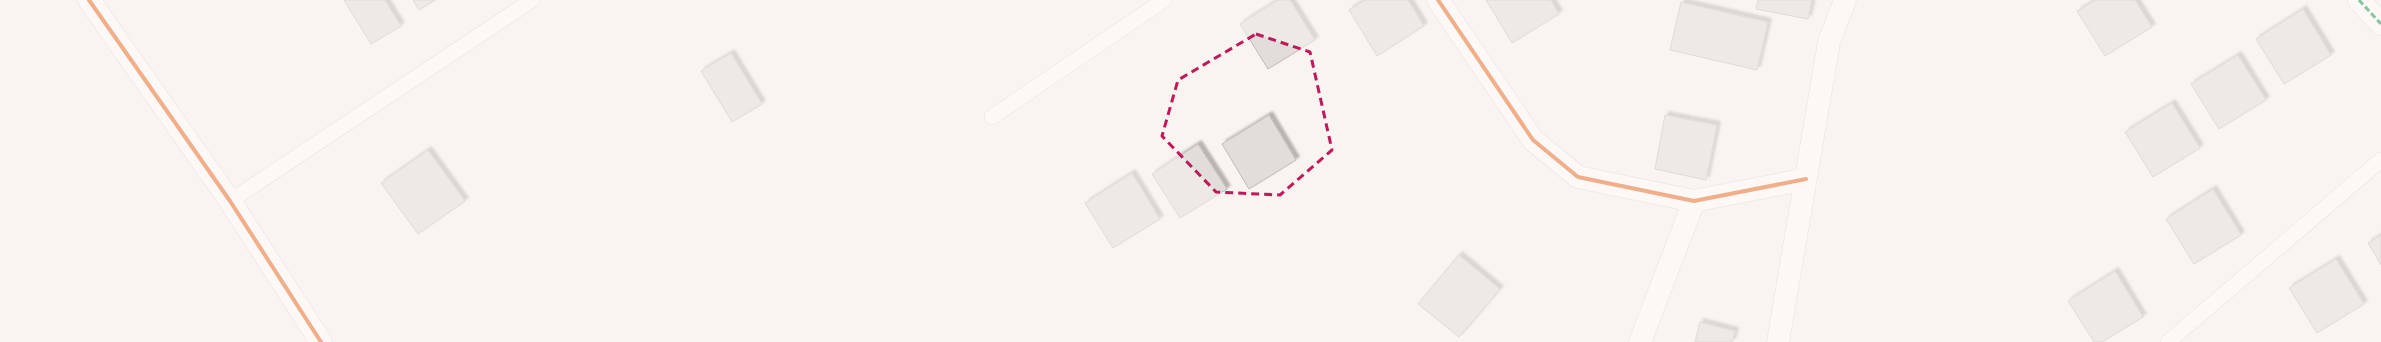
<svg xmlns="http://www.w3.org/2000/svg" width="2381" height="342" font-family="Spectral,serif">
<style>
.building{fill:#e0ddda;stroke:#bfbcb9;filter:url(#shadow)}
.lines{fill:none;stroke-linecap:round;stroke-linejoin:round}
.lane-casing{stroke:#d0cdca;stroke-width:16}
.street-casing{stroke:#d0cdca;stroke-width:23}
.lane{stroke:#fefdfd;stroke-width:15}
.street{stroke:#fefdfd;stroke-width:22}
.quiet{stroke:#00873e;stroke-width:3;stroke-dasharray:6 3;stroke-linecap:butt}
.cycleway-casing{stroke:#fff;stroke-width:6}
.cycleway{stroke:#e8590c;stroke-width:4}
.marked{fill:none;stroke:#c2185b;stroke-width:3;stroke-dasharray:8 5;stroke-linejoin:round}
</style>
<defs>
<filter id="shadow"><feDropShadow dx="3.5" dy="-3.5" stdDeviation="1" flood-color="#0004"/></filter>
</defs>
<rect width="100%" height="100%" fill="#f8f4f0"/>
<!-- building -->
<g class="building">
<path d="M344,0H385L401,26L371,44Z"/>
<path d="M413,0H435L419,10Z"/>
<path d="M1278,0H1290L1315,40L1268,69L1240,24Z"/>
<path d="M1365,0H1408L1424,26L1377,56L1349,10Z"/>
<path d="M1486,0H1551L1559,14L1512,43Z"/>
<path d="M1758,0H1812L1808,19L1756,9Z"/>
<path d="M2096,0H2135L2152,27L2105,56L2077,11Z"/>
<path d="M1681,2L1768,22L1757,70L1670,50Z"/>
<path d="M2303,9L2331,55L2284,84L2256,39Z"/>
<path d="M731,53L762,104L732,122L701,71Z"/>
<path d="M2238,55L2266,100L2219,129L2191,84Z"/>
<path d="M2172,103L2200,148L2153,177L2125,132Z"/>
<path d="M1269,115L1296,160L1249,189L1222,144Z"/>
<path d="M1665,115L1717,125L1706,180L1655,169Z"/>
<path d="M1198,144L1227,189L1180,218L1152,174Z"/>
<path d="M428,150L465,201L418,234L381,183Z"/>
<path d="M1132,173L1160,219L1113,248L1085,203Z"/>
<path d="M2213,189L2241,235L2194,264L2166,219Z"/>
<path d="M2381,235V265L2368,243Z"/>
<path d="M1459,255L1500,289L1459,337L1418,304Z"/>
<path d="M2336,259L2364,304L2317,333L2289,288Z"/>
<path d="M2115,271L2143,317L2102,342H2094L2068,301Z"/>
<path d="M1700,322L1735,331L1732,342H1695Z"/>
</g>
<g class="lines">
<defs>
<g id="lane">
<path d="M992,117L1164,0"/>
<path d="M230,201L532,0"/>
<path d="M2168,342L2381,160"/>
</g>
<g id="street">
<path d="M89,0L230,201L321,342"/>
<path d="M1438,0L1533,140L1578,177L1694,201L1806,179"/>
<path d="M2359,0L2381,24"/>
<path d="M1640,342L1694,201"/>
<path d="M1778,342L1829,42L1845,0"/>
</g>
</defs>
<!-- lane casing -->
<use href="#lane" class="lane-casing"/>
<!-- street casing -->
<use href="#street" class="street-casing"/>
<!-- lane -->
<use href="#lane" class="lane"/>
<!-- street -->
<use href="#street" class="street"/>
<!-- quiet -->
<path class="quiet" d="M2359,0L2381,24"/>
<defs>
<g id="cycleway">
<path d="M89,0L230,201L321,342"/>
<path d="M1438,0L1533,140L1578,177L1694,201L1806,179"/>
</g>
</defs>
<!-- cycleway casing -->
<use href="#cycleway" class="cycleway-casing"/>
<!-- cycleway -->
<use href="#cycleway" class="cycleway"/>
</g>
<!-- marked area -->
<path d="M0 0H2381V342H0ZM1256,34L1310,52L1332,150L1280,195L1216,192L1162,136L1178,80Z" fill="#f8f4f0" fill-opacity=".55" fill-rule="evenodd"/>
<path class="marked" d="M1256,34L1310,52L1332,150L1280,195L1216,192L1162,136L1178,80Z"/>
</svg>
